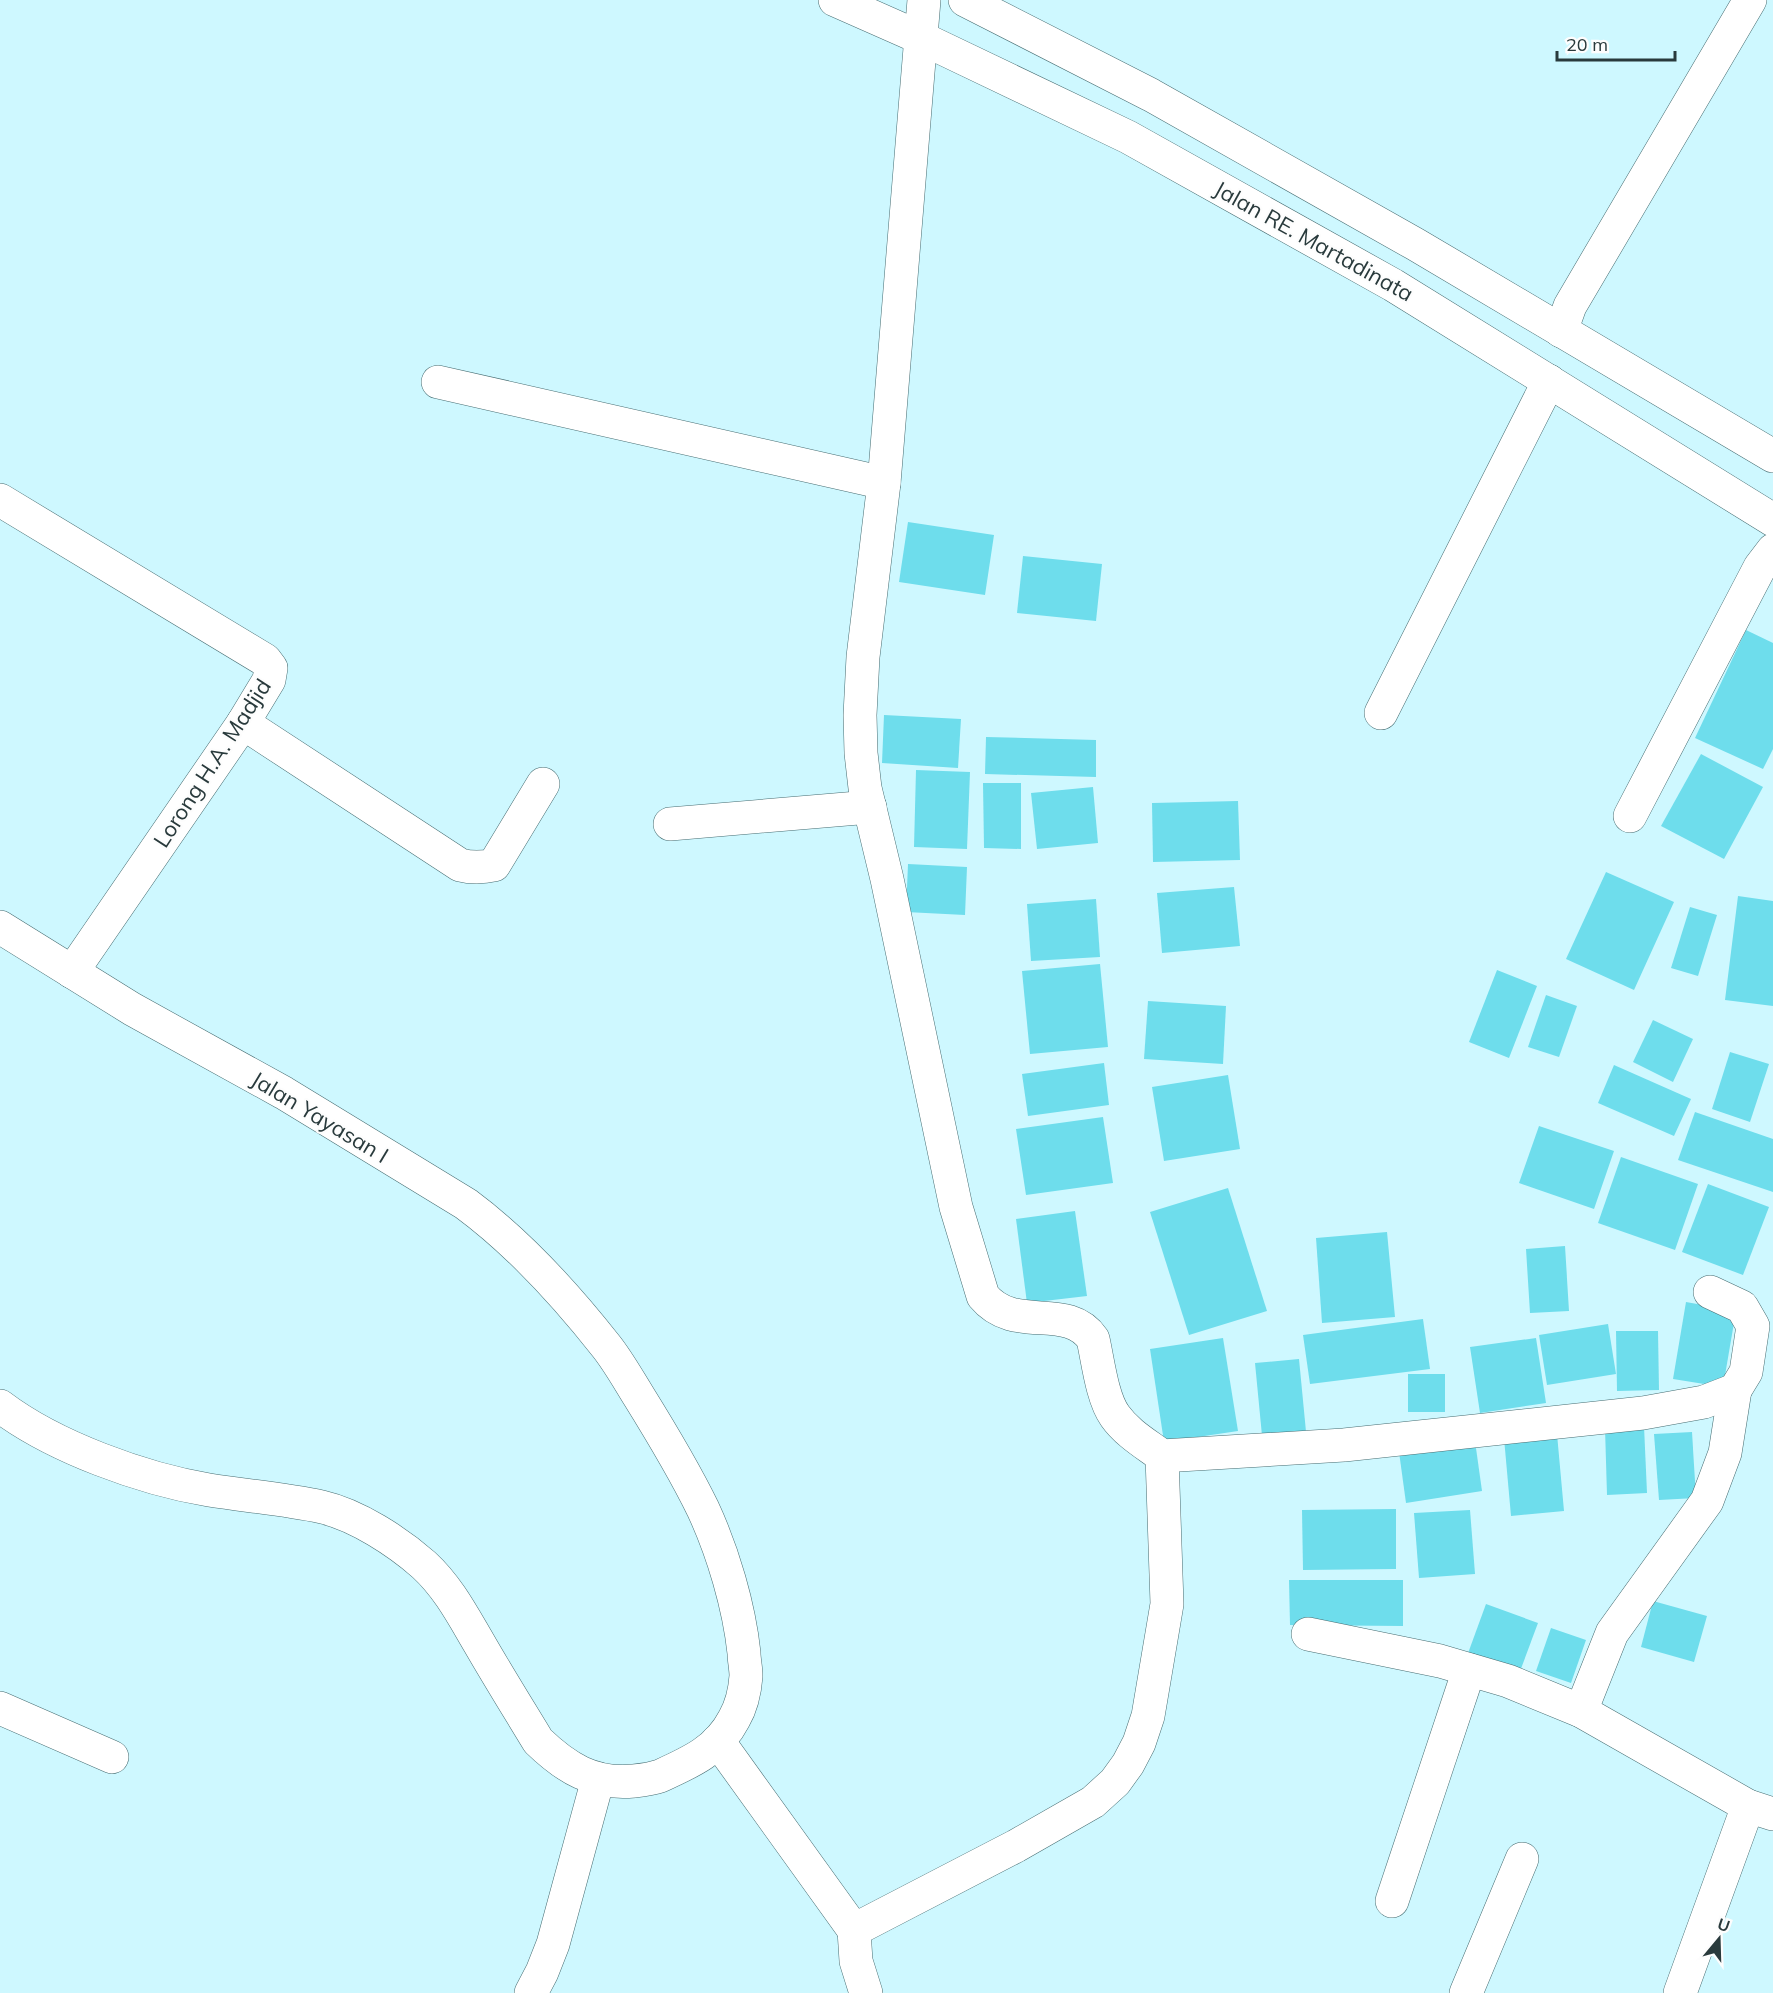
<svg xmlns="http://www.w3.org/2000/svg" width="1773" height="1993" font-family="Mulish,sans-serif">
<style>
.building{fill:#6eddec}
.lines{fill:none;stroke-linecap:round;stroke-linejoin:round}
.street-casing{stroke:#476d72;stroke-width:34}
.highway-casing{stroke:#476d72;stroke-width:34}
.street{stroke:#fff;stroke-width:33}
.highway{stroke:#fff;stroke-width:33}
.labels{text-anchor:middle;dominant-baseline:central;stroke-width:4.5;stroke-linejoin:round;paint-order:stroke}
.street-label{font-size:22px;fill:#293a3c;stroke:#fdfdfd}
</style>
<rect width="100%" height="100%" fill="#cef8ff"/>
<!-- building -->
<g class="building">
<path d="M908,522L994,535L985,595L899,582Z"/>
<path d="M1023,556L1102,564L1096,621L1017,613Z"/>
<path d="M1746,630L1773,643V749L1763,769L1695,738Z"/>
<path d="M884,715L961,719L958,768L882,763Z"/>
<path d="M986,737L1096,740V777L985,774Z"/>
<path d="M1701,754L1763,787L1724,859L1661,826Z"/>
<path d="M916,770L970,772L967,849L914,847Z"/>
<path d="M983,783H1021V849L984,848Z"/>
<path d="M1093,787L1098,843L1037,849L1031,793Z"/>
<path d="M1238,801L1240,860L1153,862L1152,803Z"/>
<path d="M908,864L967,867L965,915L906,912Z"/>
<path d="M1606,872L1674,902L1634,990L1566,959Z"/>
<path d="M1234,887L1240,946L1162,953L1157,893Z"/>
<path d="M1738,896L1773,901V1006L1725,1000Z"/>
<path d="M1096,899L1100,957L1031,961L1027,904Z"/>
<path d="M1690,907L1717,915L1698,976L1671,968Z"/>
<path d="M1100,964L1108,1047L1030,1054L1022,971Z"/>
<path d="M1497,970L1537,986L1509,1058L1469,1042Z"/>
<path d="M1546,995L1577,1006L1559,1057L1528,1047Z"/>
<path d="M1148,1001L1226,1006L1223,1064L1144,1059Z"/>
<path d="M1653,1020L1693,1039L1673,1082L1633,1062Z"/>
<path d="M1730,1052L1769,1064L1750,1122L1712,1109Z"/>
<path d="M1104,1063L1109,1105L1028,1116L1022,1074Z"/>
<path d="M1614,1065L1691,1099L1674,1136L1598,1103Z"/>
<path d="M1228,1075L1240,1149L1164,1161L1152,1087Z"/>
<path d="M1695,1112L1773,1139V1192L1678,1160Z"/>
<path d="M1103,1117L1113,1183L1026,1195L1016,1129Z"/>
<path d="M1539,1126L1614,1151L1594,1209L1519,1183Z"/>
<path d="M1621,1157L1698,1184L1675,1250L1598,1223Z"/>
<path d="M1708,1184L1769,1207L1743,1275L1682,1252Z"/>
<path d="M1228,1188L1267,1311L1189,1335L1150,1212Z"/>
<path d="M1075,1211L1087,1296L1027,1303L1016,1219Z"/>
<path d="M1387,1232L1395,1317L1322,1323L1316,1238Z"/>
<path d="M1565,1246L1569,1311L1530,1313L1526,1249Z"/>
<path d="M1686,1302L1736,1311L1723,1387L1673,1379Z"/>
<path d="M1423,1319L1430,1369L1310,1384L1303,1335Z"/>
<path d="M1608,1324L1616,1374L1547,1385L1539,1335Z"/>
<path d="M1616,1331H1658L1659,1390L1617,1391Z"/>
<path d="M1223,1338L1238,1431L1164,1442L1150,1349Z"/>
<path d="M1536,1338L1546,1403L1480,1413L1470,1347Z"/>
<path d="M1299,1359L1307,1442L1263,1446L1255,1363Z"/>
<rect x="1408" y="1374" width="37" height="38"/>
<path d="M1644,1426L1647,1493L1607,1495L1605,1428Z"/>
<path d="M1692,1432L1696,1498L1659,1500L1654,1434Z"/>
<path d="M1557,1434L1564,1511L1511,1516L1504,1438Z"/>
<path d="M1475,1441L1482,1491L1406,1503L1399,1452Z"/>
<path d="M1396,1509V1569L1303,1570L1302,1510Z"/>
<path d="M1470,1510L1475,1574L1419,1578L1414,1513Z"/>
<path d="M1289,1580H1403V1626L1290,1625Z"/>
<path d="M1653,1601L1707,1616L1694,1662L1641,1647Z"/>
<path d="M1486,1604L1538,1623L1519,1674L1467,1656Z"/>
<path d="M1551,1628L1586,1640L1571,1683L1536,1671Z"/>
</g>
<g class="lines">
<defs>
<g id="street">
<path d="M924,0L884,483L863,657L860,715L861,753L865,788L887,879L956,1207L983,1296C1015,1335 1067,1301 1093,1339C1098,1361 1102,1398 1115,1416C1127,1433 1146,1444 1162,1456L1344,1445L1643,1413L1704,1402L1735,1390L1746,1372L1753,1326L1742,1307L1710,1292"/>
<path d="M1561,331L1570,306L1750,0"/>
<path d="M438,382L884,483"/>
<path d="M0,500L265,660L271,668L269,680L243,723L72,972"/>
<path d="M1381,713L1549,381"/>
<path d="M243,723L460,865C472,868 481,868 494,865L543,784"/>
<path d="M1630,816L1760,567L1773,550"/>
<path d="M670,824L870,807"/>
<path d="M0,927L132,1009L284,1093L466,1204C520,1244 565,1294 606,1346C618,1361 628,1379 638,1395C661,1432 684,1470 703,1509C723,1552 739,1606 744,1653C744,1660 746,1668 746,1676C745,1690 741,1707 734,1719C718,1750 691,1762 660,1776C652,1779 643,1780 634,1781C593,1785 566,1768 538,1741C518,1708 498,1676 479,1643C463,1616 448,1587 424,1565C398,1542 357,1515 322,1507C285,1499 247,1496 209,1490C143,1479 54,1447 0,1406"/>
<path d="M1308,1634L1440,1661L1508,1681L1581,1711L1748,1806L1773,1814"/>
<path d="M0,1708L112,1757"/>
<path d="M1581,1711L1612,1633L1707,1501L1725,1453L1735,1390"/>
<path d="M718,1741L854,1930"/>
<path d="M1392,1901L1469,1670"/>
<path d="M531,1993L542,1972L553,1944L598,1779"/>
<path d="M866,1993L856,1961L854,1930L1016,1846L1093,1802L1115,1782L1128,1764L1139,1743L1148,1716L1167,1604L1162,1456"/>
<path d="M1466,1993L1522,1859"/>
<path d="M1680,1993L1748,1806"/>
</g>
<g id="highway">
<path d="M835,0L921,38L1128,137L1393,285L1773,520"/>
<path d="M965,0L1151,95L1415,244L1773,456"/>
</g>
</defs>
<!-- street casing -->
<use href="#street" class="street-casing"/>
<!-- highway casing -->
<use href="#highway" class="highway-casing"/>
<!-- street -->
<use href="#street" class="street"/>
<!-- highway -->
<use href="#highway" class="highway"/>
</g>
<g class="labels">
<!-- street labels -->
<g class="street-label">
<text transform="translate(1314 241) rotate(29)">Jalan RE. Martadinata</text>
<text transform="translate(212 763) rotate(-57)">Lorong H.A. Madjid</text>
<text transform="translate(320 1117) rotate(31)">Jalan Yayasan I</text>
</g>
</g>
<!-- north arrow -->
<g transform="translate(1719 1939) rotate(19)" stroke="#fdfdfd" stroke-width="4.5" paint-order="stroke">
<path d="M0-4.5L10 22L0 15L-10 22Z" fill="#293a3c"/>
<text y="-9" font-size="16" font-weight="bold" text-anchor="middle" fill="#293a3c">U</text>
</g>
<!-- scale -->
<path d="M1557 51v9h118v-9" fill="none" stroke="#293a3c" stroke-width="3"/>
<text x="1566" y="51" font-size="18" fill="#293a3c" stroke="#fdfdfd" stroke-width="4.5" paint-order="stroke">20 m</text>
</svg>
